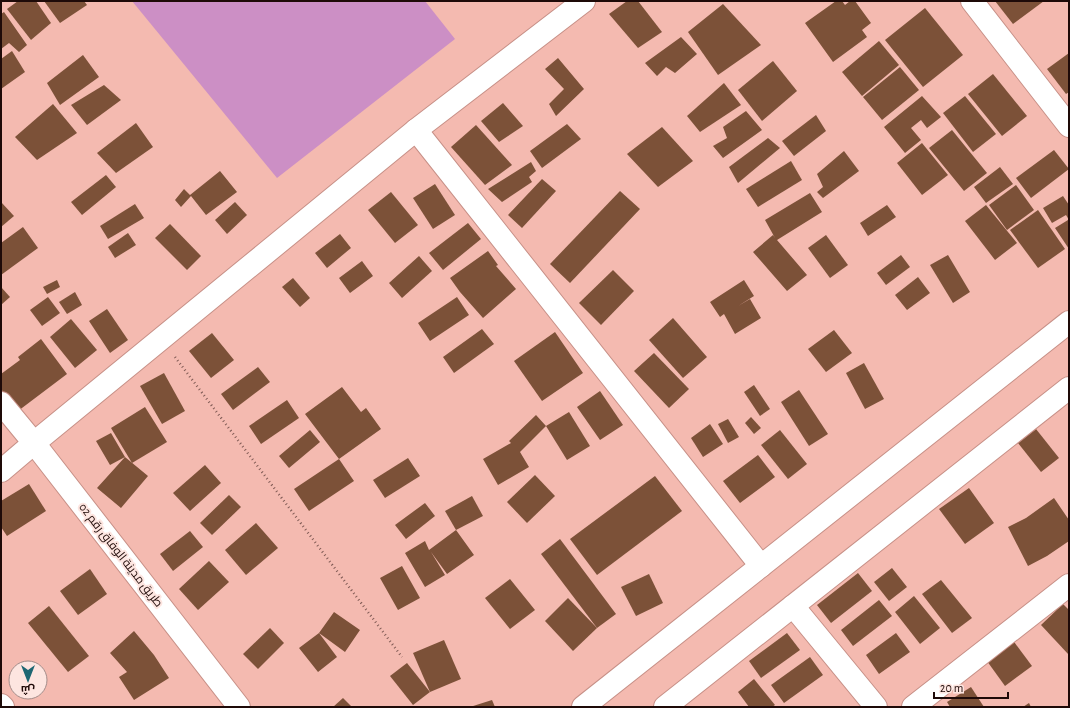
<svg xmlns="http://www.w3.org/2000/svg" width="1070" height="708" font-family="'Alegreya Sans',Cairo,sans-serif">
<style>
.green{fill:#cc8fc5}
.building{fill:#7c5138}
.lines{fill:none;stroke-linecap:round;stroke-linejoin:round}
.minor-casing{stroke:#c79087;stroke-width:24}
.major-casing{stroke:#c79087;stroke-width:24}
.path{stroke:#7f5a54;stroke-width:2.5;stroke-dasharray:1 3;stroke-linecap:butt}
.minor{stroke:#fff;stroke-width:22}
.major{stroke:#fff;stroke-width:22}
.labels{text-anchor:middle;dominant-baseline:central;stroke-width:4;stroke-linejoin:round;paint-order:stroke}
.street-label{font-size:12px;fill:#1e0a08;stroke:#fde5e0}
</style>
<rect width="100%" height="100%" fill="#f4bab0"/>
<!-- green -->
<path class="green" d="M132,1H425L455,39L277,178Z"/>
<!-- building -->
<g class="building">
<path d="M18,1H36L51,23L31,40L7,9Z"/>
<path d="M44,1H84L87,5L60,23Z"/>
<path d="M627,1H638L662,32L638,48L609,14Z"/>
<path d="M836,1H842L845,5L850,1H855L871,23L862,30L867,37L833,62L805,23Z"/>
<path d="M995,1H1044L1013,24Z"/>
<path d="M723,4L761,45L718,75L688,32Z"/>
<path d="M925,8L963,55L923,87L885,40Z"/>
<path d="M4,12L27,45L19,52L9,43L1,49V14Z"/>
<path d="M681,37L697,54L675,73L666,67L657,76L645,63Z"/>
<path d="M879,41L899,65L862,96L842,72Z"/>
<path d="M12,51L25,72L1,89V59Z"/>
<path d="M1069,53V92L1066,94L1047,69Z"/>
<path d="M83,55L99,77L60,105L47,83Z"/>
<path d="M558,58L584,89L556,116L549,104L564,89L545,69Z"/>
<path d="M773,61L797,91L762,121L738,90Z"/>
<path d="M900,67L919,90L882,120L863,97Z"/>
<path d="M993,74L1027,116L1002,136L968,94Z"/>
<path d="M724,83L741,105L700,132L687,116Z"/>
<path d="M104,85L121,100L87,125L71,105Z"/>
<path d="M922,96L941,117L927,128L921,120L911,128L921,140L905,153L884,127Z"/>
<path d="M965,96L996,134L973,152L943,113Z"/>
<path d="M503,103L523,126L499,142L481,121Z"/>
<path d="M53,104L77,133L37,160L15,137Z"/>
<path d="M746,111L762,130L723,158L713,146L727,138L723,127Z"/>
<path d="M816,115L826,131L794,156L782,141Z"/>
<path d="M136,123L153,147L116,173L97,153Z"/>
<path d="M567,124L581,139L542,168L530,151Z"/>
<path d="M476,125L512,165L485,185L451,147Z"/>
<path d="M662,127L693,161L658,187L627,154Z"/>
<path d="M952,130L987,173L964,191L929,148Z"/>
<path d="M768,138L780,148L738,183L729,167Z"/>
<path d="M922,143L948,175L922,195L897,163Z"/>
<path d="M1054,150L1069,169L1031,198L1016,178Z"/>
<path d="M844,151L859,171L823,198L817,192L823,187L817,174Z"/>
<path d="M791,161L802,180L758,207L746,189Z"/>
<path d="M531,162L536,171L529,177L532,182L502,202L488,189Z"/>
<path d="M1000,167L1013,184L986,203L974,187Z"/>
<path d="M220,171L237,192L206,215L191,196L181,207L175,200L184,189L190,195Z"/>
<path d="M106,175L116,187L82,215L71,202Z"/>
<path d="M542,179L556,191L522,228L508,215Z"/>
<path d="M435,184L455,215L433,229L413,198Z"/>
<path d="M1016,185L1034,210L1007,230L989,205Z"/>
<path d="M620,191L640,209L570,283L550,264Z"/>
<path d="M391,192L418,225L395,243L368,210Z"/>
<path d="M810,193L822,212L777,240L807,275L787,291L753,252L773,235L775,238L765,220Z"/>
<path d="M1063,196L1069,205V220L1066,215L1052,223L1043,208Z"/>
<path d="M1,202L14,216L1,227Z"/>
<path d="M235,202L247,215L227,234L215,220Z"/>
<path d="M135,204L144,218L108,239L100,226Z"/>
<path d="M887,205L896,217L868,236L860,223Z"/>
<path d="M986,205L1017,243L995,260L965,221Z"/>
<path d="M1038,210L1065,249L1038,268L1010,230Z"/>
<path d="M1068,220L1069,221V249L1055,228Z"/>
<path d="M468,223L481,239L443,270L429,253Z"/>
<path d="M170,224L201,256L187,270L155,238Z"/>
<path d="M23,227L38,248L1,275V243Z"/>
<path d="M128,233L136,245L115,258L108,247Z"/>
<path d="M340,234L351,248L327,268L315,253Z"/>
<path d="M826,235L848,265L830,278L808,248Z"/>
<path d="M488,251L498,265L496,266L516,289L483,318L460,292L450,278Z"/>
<path d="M901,255L910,267L886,285L877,273Z"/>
<path d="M948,255L970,292L953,303L930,265Z"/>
<path d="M419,256L432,271L402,298L389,283Z"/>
<path d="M362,261L373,276L350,293L339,278Z"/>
<path d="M613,270L634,291L601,325L579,303Z"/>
<path d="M918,277L930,293L907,310L895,295Z"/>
<path d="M293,278L310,298L300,307L282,287Z"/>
<path d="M57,280L60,287L47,294L43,287Z"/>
<path d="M744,280L754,296L738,306L750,299L761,318L735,334L724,314L720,317L710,302Z"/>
<path d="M1,287L10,297L1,305Z"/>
<path d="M75,292L82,305L67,314L59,302Z"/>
<path d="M48,297L60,313L42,326L30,310Z"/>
<path d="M457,297L469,315L430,341L418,323Z"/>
<path d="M107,309L128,340L110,353L89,321Z"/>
<path d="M673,318L707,357L683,378L649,340Z"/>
<path d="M71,319L97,350L75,368L50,337Z"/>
<path d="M482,329L494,344L454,373L443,357Z"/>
<path d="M834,330L852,353L826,372L808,349Z"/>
<path d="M555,332L583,373L542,401L514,361Z"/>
<path d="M212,333L234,360L211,378L189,351Z"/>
<path d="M41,339L67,374L18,411L1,389V374L20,360L18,357Z"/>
<path d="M654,353L689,389L669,408L634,371Z"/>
<path d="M864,363L884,399L865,409L846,373Z"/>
<path d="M258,367L270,382L233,410L221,394Z"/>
<path d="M164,373L185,411L162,424L140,386Z"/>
<path d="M754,385L770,409L760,416L744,392Z"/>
<path d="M342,387L361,412L366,408L381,429L339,459L305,414Z"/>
<path d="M799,390L828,434L809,446L781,402Z"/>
<path d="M600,391L623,425L600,440L577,407Z"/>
<path d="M287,400L299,418L261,444L249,426Z"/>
<path d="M145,407L167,442L132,463L111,428Z"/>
<path d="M569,412L590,446L567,460L546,426Z"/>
<path d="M536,415L546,426L520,452L529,467L498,485L483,459L511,443L509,441Z"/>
<path d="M751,417L761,428L754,434L745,423Z"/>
<path d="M728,419L739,437L728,443L718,424Z"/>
<path d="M710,424L723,444L703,457L691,438Z"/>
<path d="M1036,429L1059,458L1041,472L1018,443Z"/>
<path d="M310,430L320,442L289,468L279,456Z"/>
<path d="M780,430L807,464L788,479L761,445Z"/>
<path d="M111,433L125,457L148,476L121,508L97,488L125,457L110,465L96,441Z"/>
<path d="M758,455L775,477L740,503L723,481Z"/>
<path d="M408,458L420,476L385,498L373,480Z"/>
<path d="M339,459L354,481L309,511L294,489Z"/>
<path d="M205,465L221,483L190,511L173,493Z"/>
<path d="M535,475L555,496L527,523L507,502Z"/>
<path d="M655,476L682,511L597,575L570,539Z"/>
<path d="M29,484L46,511L7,536L1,527V501Z"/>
<path d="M969,488L994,523L965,544L939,509Z"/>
<path d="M229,495L241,507L212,535L200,523Z"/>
<path d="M472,496L483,516L456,530L445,511Z"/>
<path d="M1054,498L1069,520V541L1047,556L1028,566L1008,527L1026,518Z"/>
<path d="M425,503L435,516L406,539L395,525Z"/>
<path d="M256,523L278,548L246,575L225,550Z"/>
<path d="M456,530L474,555L447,574L431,552L445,575L425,587L405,553L425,541L429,550Z"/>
<path d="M190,531L203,547L173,571L160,554Z"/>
<path d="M560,539L616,614L597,628L541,554Z"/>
<path d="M209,561L229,582L198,610L179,589Z"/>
<path d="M402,566L420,598L398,610L380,578Z"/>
<path d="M892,568L907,587L889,601L874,582Z"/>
<path d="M90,569L107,594L78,615L60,591Z"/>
<path d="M858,573L872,591L831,623L817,605Z"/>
<path d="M649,574L663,603L636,616L621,587Z"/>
<path d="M510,579L535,610L510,629L485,598Z"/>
<path d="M941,580L972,618L952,633L922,594Z"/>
<path d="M914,596L940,628L920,644L895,612Z"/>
<path d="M568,598L597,628L573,651L545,621Z"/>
<path d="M879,600L892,616L853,646L841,630Z"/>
<path d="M1063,604L1069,610V655L1041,625Z"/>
<path d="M49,606L89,656L68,672L28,623Z"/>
<path d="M334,612L360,630L345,652L319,633L337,657L318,672L299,648L319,633Z"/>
<path d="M270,628L284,643L258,669L243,654Z"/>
<path d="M134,631L154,655L169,678L134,700L119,677L127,672L110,653Z"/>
<path d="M1006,631L1032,666L1005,686L979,650Z"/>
<path d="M787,633L800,650L761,678L749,661Z"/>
<path d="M896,633L910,652L879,674L866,655Z"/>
<path d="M444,640L461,679L430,692L413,653Z"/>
<path d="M810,657L823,675L784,703L771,685Z"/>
<path d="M407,663L430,692L413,705L390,676Z"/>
<path d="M754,679L775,705L772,707H749L738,692Z"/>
<path d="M971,687L984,707H950L947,702Z"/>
<path d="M343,698L352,707H333Z"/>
<path d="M492,700L495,707H470Z"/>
<path d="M1029,703L1031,707H1023Z"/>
</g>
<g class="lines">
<defs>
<g id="minor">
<path d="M972,1L1069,126"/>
<path d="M416,130L761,566"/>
<path d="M1,403L34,443L239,707"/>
<path d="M1,471L34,443L416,130L584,1"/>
<path d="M793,606L876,707"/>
<path d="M1,705L3,707"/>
<path d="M913,707L1069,585"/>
</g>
<g id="major">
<path d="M583,707L1069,322"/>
<path d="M665,707L1069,388"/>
</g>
</defs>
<!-- minor casing -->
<use href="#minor" class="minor-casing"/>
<!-- major casing -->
<use href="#major" class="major-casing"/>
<!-- path -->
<path class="path" d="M175,357L402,657"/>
<!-- minor -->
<use href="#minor" class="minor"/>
<!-- major -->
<use href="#major" class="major"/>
</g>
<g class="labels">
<!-- street labels -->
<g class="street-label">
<text transform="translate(121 555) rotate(52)">طريق مدينة الوفاق رقم 02</text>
</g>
</g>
<!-- border -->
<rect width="1070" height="708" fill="none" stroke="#1e0a08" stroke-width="4"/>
<!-- north arrow -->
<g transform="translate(28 680) rotate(180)"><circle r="19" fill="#fde5e0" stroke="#a48d8a"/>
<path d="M0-3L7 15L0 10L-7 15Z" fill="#1e6773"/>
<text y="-6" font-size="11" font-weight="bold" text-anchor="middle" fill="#1e0a08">ش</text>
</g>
<!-- scale -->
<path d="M934 692v6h74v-6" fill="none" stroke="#1e0a08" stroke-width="2"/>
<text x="940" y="692" font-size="12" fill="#1e0a08" stroke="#fde5e0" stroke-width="3" paint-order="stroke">20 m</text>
</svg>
